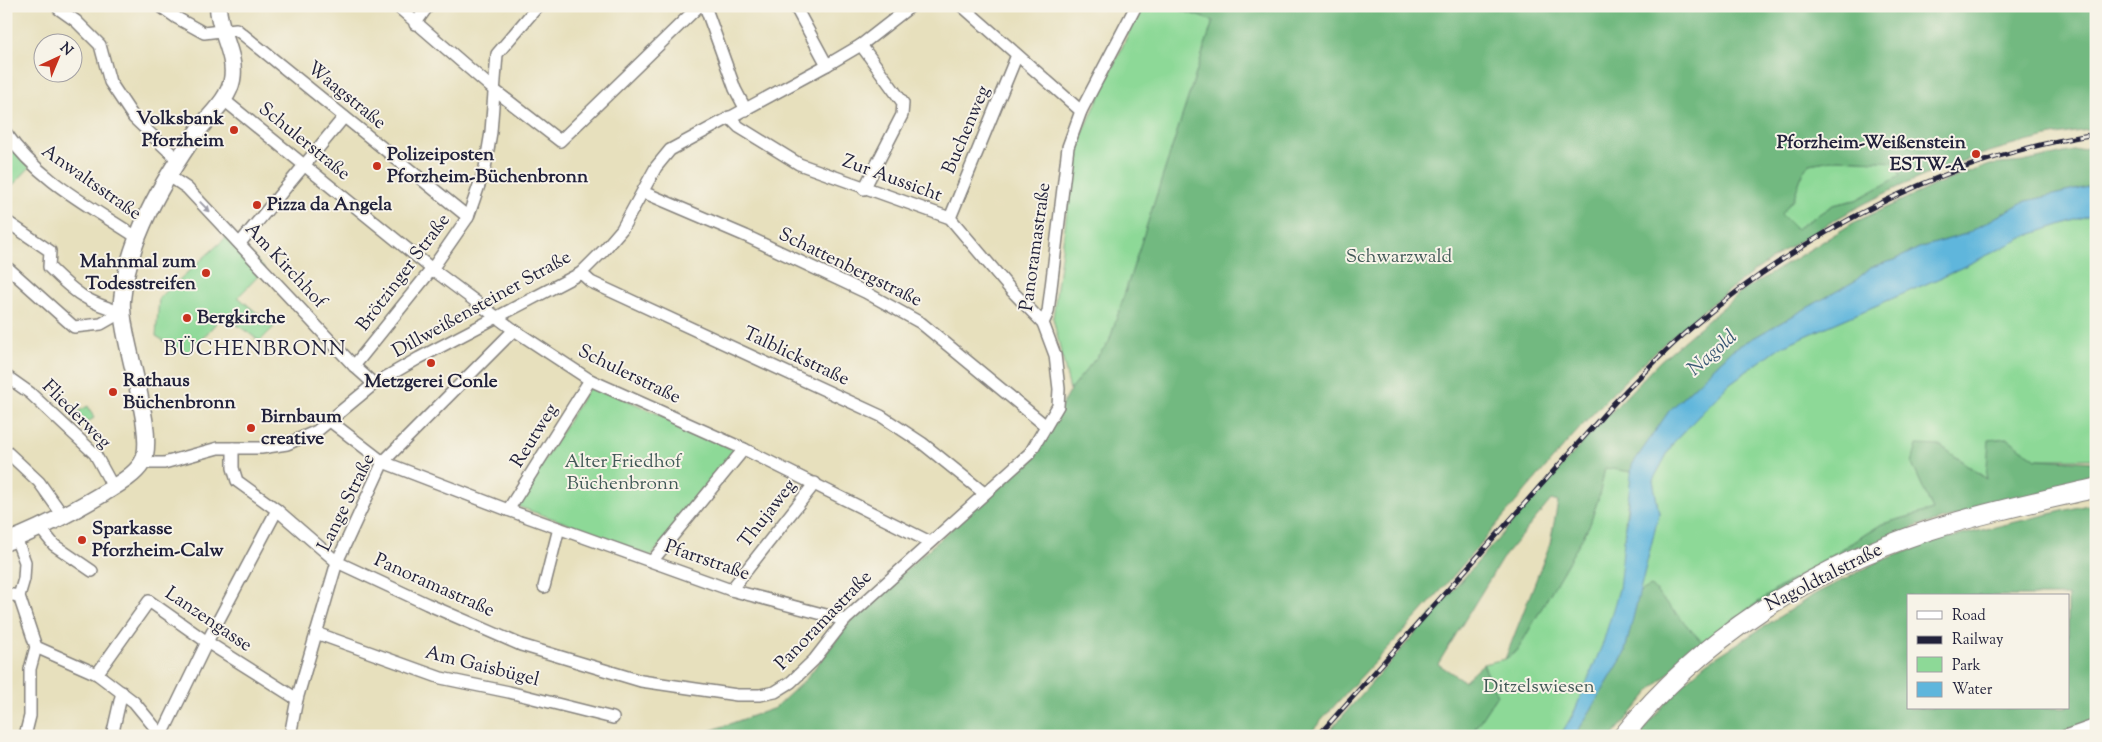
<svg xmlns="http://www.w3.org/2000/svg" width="2102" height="742" font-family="'Sorts Mill Goudy',serif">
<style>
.green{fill:#8dd997;stroke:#587e69}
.forest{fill:#72b980;stroke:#4a6e5e;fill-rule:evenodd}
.water{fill:#5fb6dc;stroke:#406c8c}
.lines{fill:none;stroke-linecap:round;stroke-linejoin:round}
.street-casing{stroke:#84817c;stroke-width:14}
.secondary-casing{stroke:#84817c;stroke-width:19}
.primary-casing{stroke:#84817c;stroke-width:21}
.street{stroke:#fff;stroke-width:11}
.secondary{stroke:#fff;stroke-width:16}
.primary{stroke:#fff;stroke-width:19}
.rail-casing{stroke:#22223b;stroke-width:5}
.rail{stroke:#f7f3e8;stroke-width:3;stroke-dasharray:9;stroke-linecap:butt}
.oneway{fill:#9c9ca7}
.poi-dot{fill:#c8321e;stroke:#f7f3e8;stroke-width:2}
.labels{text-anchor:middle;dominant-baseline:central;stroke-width:4;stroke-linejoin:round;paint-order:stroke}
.street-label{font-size:19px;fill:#22223b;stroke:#f7f3e8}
.poi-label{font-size:19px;font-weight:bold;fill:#22223b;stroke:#f7f3e8;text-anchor:start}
.park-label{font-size:19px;fill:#425957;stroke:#f7f3e8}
.water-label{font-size:20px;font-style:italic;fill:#375673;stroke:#f7f3e8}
.quarter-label{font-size:21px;letter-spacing:1px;fill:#22223b;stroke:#f7f3e8}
</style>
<rect width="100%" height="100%" fill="#f7f3e8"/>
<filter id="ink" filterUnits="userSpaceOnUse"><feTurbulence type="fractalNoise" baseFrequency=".02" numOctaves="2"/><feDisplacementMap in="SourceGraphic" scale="10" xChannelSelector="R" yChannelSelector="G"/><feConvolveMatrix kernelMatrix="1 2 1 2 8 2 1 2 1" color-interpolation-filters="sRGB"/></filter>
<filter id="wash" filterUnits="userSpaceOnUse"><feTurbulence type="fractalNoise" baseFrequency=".0096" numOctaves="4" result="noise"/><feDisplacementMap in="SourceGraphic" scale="20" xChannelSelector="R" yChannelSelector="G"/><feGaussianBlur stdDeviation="1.12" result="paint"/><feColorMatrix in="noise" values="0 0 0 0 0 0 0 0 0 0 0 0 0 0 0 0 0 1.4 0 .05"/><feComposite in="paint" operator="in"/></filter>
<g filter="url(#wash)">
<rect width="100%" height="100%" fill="#e7e0bd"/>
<!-- green -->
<g class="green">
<path d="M1141,6H1169L1213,21L1109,342L1070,390L1053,318L1075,150Z"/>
<path d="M6,133L32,165L6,192Z"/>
<path d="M1838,159L1897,162L1901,176L1856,200L1833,205L1796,229L1781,214L1793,199L1803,172L1809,164Z"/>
<path d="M2096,213V459H2036L2007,438L1990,440L1987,479L1941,446L1912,463L1933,510L1882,524L1774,591L1702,642L1651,587L1639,592L1659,513L1653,480L1673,443L1729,384L1780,347L1942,277L2029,235Z"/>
<path d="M231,233L265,269L238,297L274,327L260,341L223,315L188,355L156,336L159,298Z"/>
<path d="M591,384L739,450L651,556L563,522L516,506Z"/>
<path d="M88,406L94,418L84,424L77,412Z"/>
<path d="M1605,467L1632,472C1631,487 1627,500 1626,514C1623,539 1624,566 1619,590C1608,640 1587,692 1560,736H1470L1497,695L1483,664L1505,659L1517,651L1590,524L1599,496Z"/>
</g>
<!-- forest -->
<g class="forest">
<path d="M1169,6H2096V129C1904,152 1718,277 1590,417C1539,473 1492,531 1443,588C1399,638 1351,685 1308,736H695L775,708L807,678L852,619L1037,451L1070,390L1109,342L1213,21ZM1838,159L1897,162L1900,176L1856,200L1833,205L1796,229L1781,214L1793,200L1803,172L1809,164Z"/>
<path d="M2096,146V185L2023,202L1966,234L1919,248L1895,260L1871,267L1855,281L1732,350L1669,411L1632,465V472L1605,468L1599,496L1590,524L1517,651L1505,659L1550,544L1558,502L1551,500L1502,559L1438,664L1464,681L1483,664L1497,695L1470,736H1325L1592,432L1660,361L1741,292L1853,223L1937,184L1990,165L2023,162Z"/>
<path d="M2007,438L2036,459L2096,462V479L1914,527L1675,667L1651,690L1612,736H1575L1624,655L1639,592L1651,586L1702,642L1774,591L1882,524L1933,510L1912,463L1917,445L1941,446L1986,479L1989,440Z"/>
<path d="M2096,503V736H1638L1678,688L1707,663L1815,594L1880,561L1936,541ZM1908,596H2068V708H1908Z"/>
</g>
<!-- water -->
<path class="water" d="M2096,185V213L2029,235L1942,277L1780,347L1729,384L1673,443L1653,480L1659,513L1624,655L1575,736H1560L1573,715L1603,643L1619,589L1632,465L1669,411L1732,350L1855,281L1871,267L1895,260L1919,248L1966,234L2023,202Z"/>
</g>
<g filter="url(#ink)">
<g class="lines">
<defs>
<g id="street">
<path d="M160,6L177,18L204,33L236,29L468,217"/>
<path d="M397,6L493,89L560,141L699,6"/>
<path d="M705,6L735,89L746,110"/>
<path d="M795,6L827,65"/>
<path d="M962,6L1081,111"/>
<path d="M59,9L76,21L100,45L110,82L134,118L178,160"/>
<path d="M415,24L428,6"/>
<path d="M861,45L903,103L902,115L864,189"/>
<path d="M224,100L432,269L514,330L590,380L744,449L930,542"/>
<path d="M729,117L739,127L799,164L950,218L1011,290L1043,323"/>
<path d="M6,133C39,181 90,206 138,238"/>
<path d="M169,176L187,188L354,366L374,384"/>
<path d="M643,192L746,236L865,292L921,323L1046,426"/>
<path d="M950,218L1017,55"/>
<path d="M6,221L50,251L49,267C74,292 87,303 122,312"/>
<path d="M240,243L344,117"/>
<path d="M6,269H9L74,327L101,324L122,312"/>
<path d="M581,273L591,282L881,416L922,443L984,493"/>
<path d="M354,366L432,269L468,217L485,168L491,132L497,54L538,6"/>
<path d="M6,376L30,393L95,454L113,487"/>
<path d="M330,421L383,462L508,510L731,590L845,620"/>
<path d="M233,448V468L237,481L277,510L337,562L427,604L521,645L641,681L737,695H760L775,692L791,682L814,660L845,620L1030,453L1058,406L1059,389L1055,355L1043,323L1048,312L1068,147L1081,111L1136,6"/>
<path d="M6,451L39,482L64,517"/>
<path d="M142,463H164L218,448H261L287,444L317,431L374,384L419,358L581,273L604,250L622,229L656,167L670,150L827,65L861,45L911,6"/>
<path d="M508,510L590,380"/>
<path d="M41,529L54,545L92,571"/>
<path d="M16,538L25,562L24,579L19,596L36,647L30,669V716L25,736"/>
<path d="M653,560L744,449"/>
<path d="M544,587L559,528"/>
<path d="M731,590L815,483"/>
<path d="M6,594L19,596"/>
<path d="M316,633L441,678L509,692L613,718"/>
<path d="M36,647L97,674L134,702L162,736"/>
<path d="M97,674L149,601L207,642L297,699"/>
<path d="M162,735L207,642L277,510"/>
<path d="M112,736L122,692"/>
<path d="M290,736L297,699L337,562L383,462L514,330"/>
<path d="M2065,736L2096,725"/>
</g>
<path id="secondary" d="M6,542C41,529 72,512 104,493C117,485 134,476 142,463C159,436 119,337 122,300C128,239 162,182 197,132C209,115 228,101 232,80C237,55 218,31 218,6"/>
<path id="primary" d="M1623,736C1701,638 1809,570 1927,531C1982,513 2039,501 2096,488"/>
</defs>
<!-- street casing -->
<use href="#street" class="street-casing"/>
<!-- secondary casing -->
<use href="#secondary" class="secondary-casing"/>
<!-- primary casing -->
<use href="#primary" class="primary-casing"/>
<!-- street -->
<use href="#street" class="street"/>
<!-- secondary -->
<use href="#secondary" class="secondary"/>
<!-- primary -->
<use href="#primary" class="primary"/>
<defs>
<path id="rail" d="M1318,736L1615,402C1639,377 1664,351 1691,328C1806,231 1946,157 2096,134"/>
</defs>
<!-- rail casing -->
<use href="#rail" class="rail-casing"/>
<!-- rail -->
<use href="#rail" class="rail"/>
</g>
<!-- one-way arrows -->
<defs><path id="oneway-solid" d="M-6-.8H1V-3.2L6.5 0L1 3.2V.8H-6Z" transform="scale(1.25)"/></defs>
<use class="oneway" href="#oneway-solid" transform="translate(205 207) rotate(46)"/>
</g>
<!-- markers -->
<g class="poi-dot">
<circle cx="234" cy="130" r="5"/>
<circle cx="1976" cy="154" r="5"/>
<circle cx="377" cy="166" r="5"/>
<circle cx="257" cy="205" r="5"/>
<circle cx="206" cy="273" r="5"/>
<circle cx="187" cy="318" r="5"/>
<circle cx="431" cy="363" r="5"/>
<circle cx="113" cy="392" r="5"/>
<circle cx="251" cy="428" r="5"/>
<circle cx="82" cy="540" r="5"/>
</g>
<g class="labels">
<!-- street labels -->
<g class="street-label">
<text transform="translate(346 96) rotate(39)">Waagstraße</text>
<text transform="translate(967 130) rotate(-67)">Buchenweg</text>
<text transform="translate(304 142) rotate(39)">Schulerstraße</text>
<text transform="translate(892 179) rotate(20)">Zur Aussicht</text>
<text transform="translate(91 183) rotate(35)">Anwaltsstraße</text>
<text transform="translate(1036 247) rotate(-82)">Panoramastraße</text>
<text transform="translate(285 266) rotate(47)">Am Kirchhof</text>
<text transform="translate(850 268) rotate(26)">Schattenbergstraße</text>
<text transform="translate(404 273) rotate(-53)">Brötzinger Straße</text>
<text transform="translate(482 305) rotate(-29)">Dillweißensteiner Straße</text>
<text transform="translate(796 357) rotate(25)">Talblickstraße</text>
<text transform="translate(629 375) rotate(26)">Schulerstraße</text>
<text transform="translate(76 415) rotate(45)">Fliederweg</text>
<text transform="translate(535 436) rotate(-58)">Reutweg</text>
<text transform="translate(347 503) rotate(-64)">Lange Straße</text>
<text transform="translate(768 514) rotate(-52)">Thujaweg</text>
<text transform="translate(707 561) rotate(19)">Pfarrstraße</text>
<text transform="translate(1824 578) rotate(-27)">Nagoldtalstraße</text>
<text transform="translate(434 586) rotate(24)">Panoramastraße</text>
<text transform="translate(208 620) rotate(34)">Lanzengasse</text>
<text transform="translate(824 621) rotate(-46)">Panoramastraße</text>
<text transform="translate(482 667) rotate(14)">Am Gaisbügel</text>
</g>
<!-- poi labels -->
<g class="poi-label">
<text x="224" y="119" text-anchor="end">Volksbank<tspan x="224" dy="22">Pforzheim</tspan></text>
<text x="1966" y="143" text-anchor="end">Pforzheim-Weißenstein<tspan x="1966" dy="22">ESTW-A</tspan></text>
<text x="387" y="155">Polizeiposten<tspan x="387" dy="22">Pforzheim-Büchenbronn</tspan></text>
<text x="267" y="205">Pizza da Angela</text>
<text x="196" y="262" text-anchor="end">Mahnmal zum<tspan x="196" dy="22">Todesstreifen</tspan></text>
<text x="197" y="318">Bergkirche</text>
<text x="123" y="381">Rathaus<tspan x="123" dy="22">Büchenbronn</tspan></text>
<text x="431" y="382" text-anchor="middle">Metzgerei Conle</text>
<text x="261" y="417">Birnbaum<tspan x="261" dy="22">creative</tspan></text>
<text x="92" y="529">Sparkasse<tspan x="92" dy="22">Pforzheim-Calw</tspan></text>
</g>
<!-- park labels -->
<g class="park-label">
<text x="1399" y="257">Schwarzwald</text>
<text x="623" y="462">Alter Friedhof<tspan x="623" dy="22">Büchenbronn</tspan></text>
<text x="1539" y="687">Ditzelswiesen</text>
</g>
<!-- water labels -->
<g class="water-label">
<text transform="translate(1713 354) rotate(-41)">Nagold</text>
</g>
<!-- quarter labels -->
<g class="quarter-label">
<text x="255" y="350">BÜCHENBRONN</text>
</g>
</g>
<!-- margin -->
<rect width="2102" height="742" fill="none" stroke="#f7f3e8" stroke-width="25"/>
<!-- legend -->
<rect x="1907" y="594" width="162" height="115" fill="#f7f3e8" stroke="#a29fa3"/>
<rect x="1917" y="611" width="25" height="8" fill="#ffffff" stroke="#a29fa3"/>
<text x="1952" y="620" font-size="15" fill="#22223b">Road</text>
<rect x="1917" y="636" width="25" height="8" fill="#22223b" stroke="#a29fa3"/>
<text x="1952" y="644" font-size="15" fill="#22223b">Railway</text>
<rect x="1917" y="657" width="25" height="15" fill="#8dd997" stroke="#a29fa3"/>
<text x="1952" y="670" font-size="15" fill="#22223b">Park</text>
<rect x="1917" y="682" width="25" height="15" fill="#5fb6dc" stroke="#a29fa3"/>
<text x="1952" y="694" font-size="15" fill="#22223b">Water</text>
<!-- north arrow -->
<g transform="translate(58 58) rotate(44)"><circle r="24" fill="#f7f3e8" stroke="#a29fa3"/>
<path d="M0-4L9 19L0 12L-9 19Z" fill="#c8321e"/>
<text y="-8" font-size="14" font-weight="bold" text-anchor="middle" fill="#22223b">N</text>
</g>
</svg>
